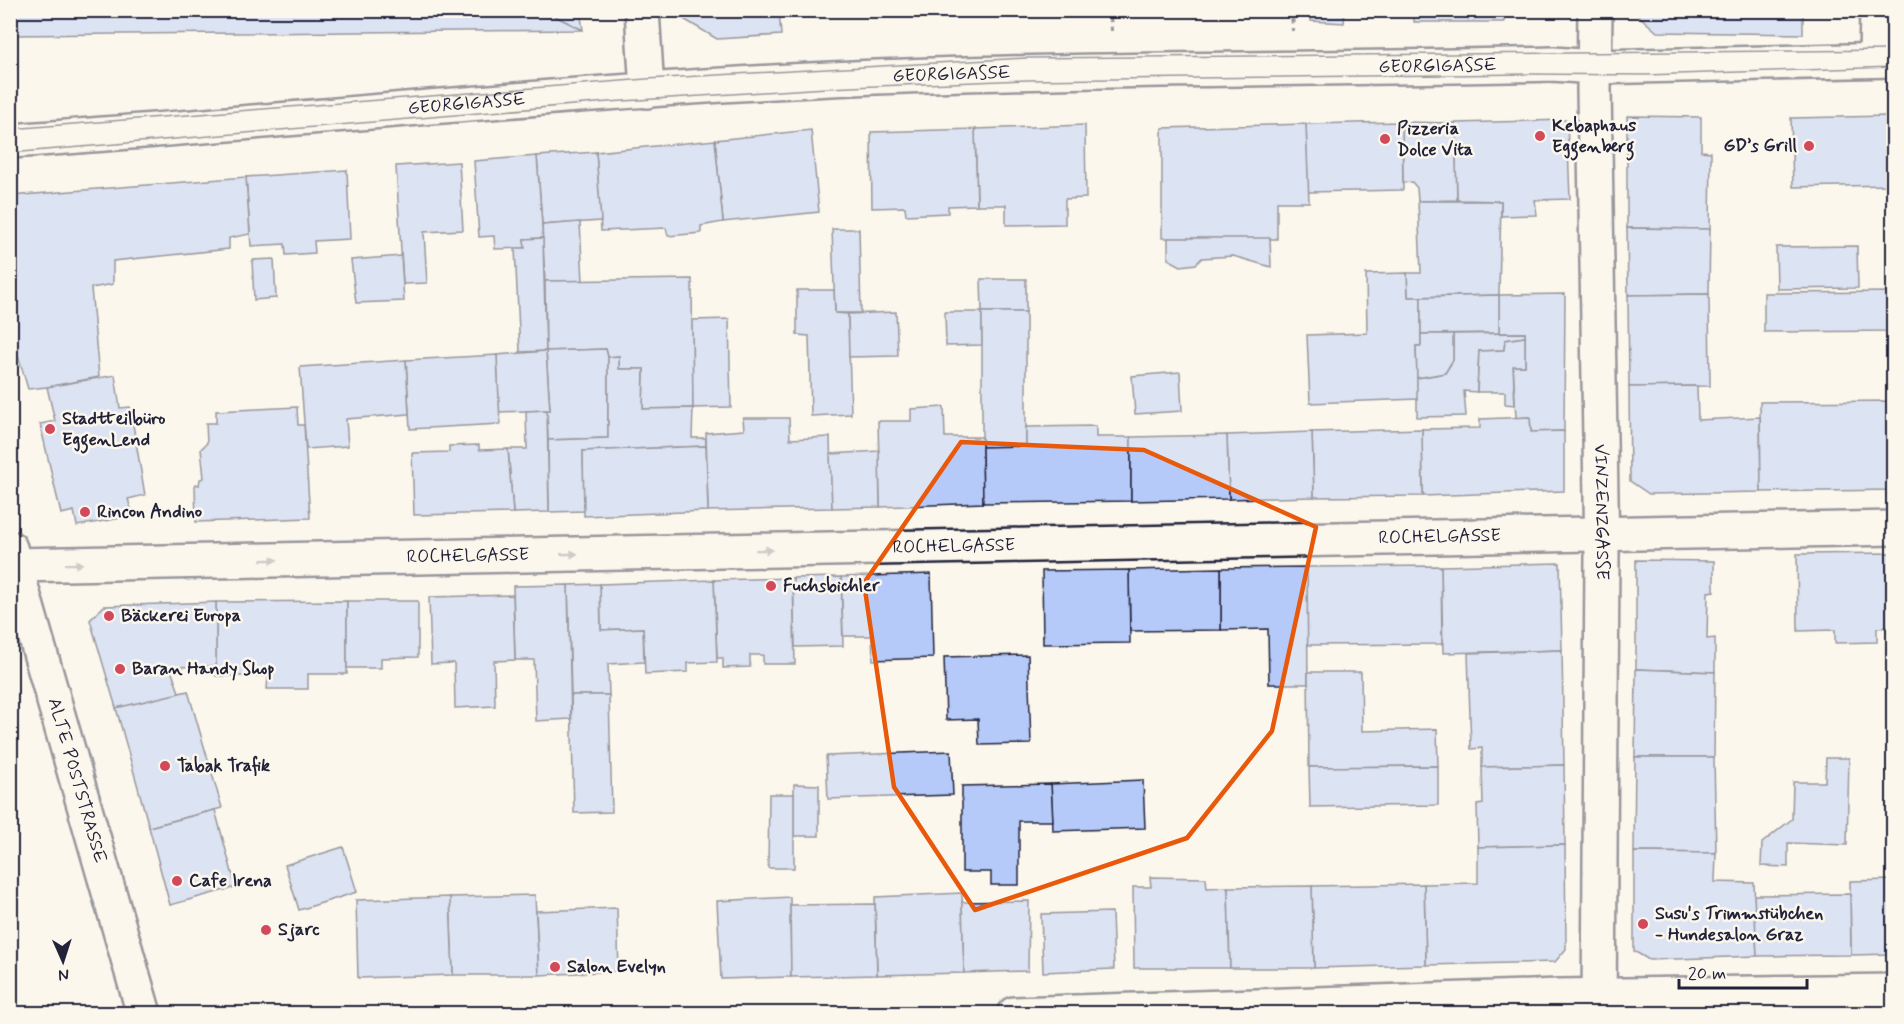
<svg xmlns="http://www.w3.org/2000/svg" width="1904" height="1024" font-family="Mynerve,sans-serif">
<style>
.building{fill:#b5caf9;stroke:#22223b;stroke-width:1.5}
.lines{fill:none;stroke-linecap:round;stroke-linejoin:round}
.minor-casing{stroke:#22223b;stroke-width:38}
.major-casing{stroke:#22223b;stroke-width:38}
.path{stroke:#22223b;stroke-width:4;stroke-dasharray:4.5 4.5;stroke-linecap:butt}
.minor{stroke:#fbf7ec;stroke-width:33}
.major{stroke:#fbf7ec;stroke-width:33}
.tram{stroke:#22223b;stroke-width:1.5}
.oneway{fill:#99979c}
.marked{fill:none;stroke:#e8590c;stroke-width:4.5;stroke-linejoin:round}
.poi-dot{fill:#d1495b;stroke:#fbf7ec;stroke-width:2}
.labels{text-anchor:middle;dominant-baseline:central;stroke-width:5;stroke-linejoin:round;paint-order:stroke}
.street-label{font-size:18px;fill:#22223b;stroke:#fbf7ec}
.poi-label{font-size:18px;font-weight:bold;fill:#22223b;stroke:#fbf7ec;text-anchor:start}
</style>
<rect width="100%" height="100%" fill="#fbf7ec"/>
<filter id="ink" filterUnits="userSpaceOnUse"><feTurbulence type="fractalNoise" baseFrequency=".0167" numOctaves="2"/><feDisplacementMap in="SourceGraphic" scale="12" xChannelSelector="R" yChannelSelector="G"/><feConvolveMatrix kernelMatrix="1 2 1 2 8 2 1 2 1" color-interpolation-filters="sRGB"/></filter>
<g filter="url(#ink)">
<!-- building -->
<g class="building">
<path d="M10,10H543L583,30L10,35Z"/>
<path d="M543,10H580L583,30Z"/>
<path d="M677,10H779L781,35L717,39L677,15Z"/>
<path d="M1311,10H1345L1344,23L1311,21Z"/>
<rect x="1414" y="10" width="90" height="12"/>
<path d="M1639,10H1803V34L1657,32L1639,16Z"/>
<path d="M1627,116L1701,117V151L1711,152L1710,229L1627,228Z"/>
<path d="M1889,116L1890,185L1793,187L1791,118Z"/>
<path d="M1889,116H1894V150H1890Z"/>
<path d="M1567,120L1570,199L1535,200L1537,215L1501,216V201L1457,200L1455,123Z"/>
<path d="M1402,122L1455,123L1457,200L1418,201L1417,188L1412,182L1403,183Z"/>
<path d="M1402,122L1403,190L1308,192L1306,124Z"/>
<path d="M1306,124L1309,202H1277V239L1162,238V128Z"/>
<path d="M1085,125L1086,198L1065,199V224L1006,225V205H977L975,129Z"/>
<path d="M975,129L977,205L948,206V213L906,215L905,207L872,208L871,132Z"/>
<path d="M811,130L819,212L723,222L715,140Z"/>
<path d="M715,140L723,222L701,226V233L668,236L666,228L601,231L596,152Z"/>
<path d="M596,152L601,221L542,225L537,156Z"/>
<path d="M537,156L543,238L524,239L525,248L495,249L494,236L479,237L474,161Z"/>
<path d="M459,162L463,230L424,232L427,283L403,284L396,166Z"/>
<path d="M347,170L350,239L314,241L315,253L286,255L285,244L251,246L246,177Z"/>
<path d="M246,177L250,234L229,238V249L113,261V284L91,288L99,377L47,387L28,389L10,328V196Z"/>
<path d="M1418,201H1501L1499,295L1408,297L1407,273H1421Z"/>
<path d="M580,222L583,282L545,281L542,225Z"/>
<path d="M1627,228L1710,229L1709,294L1628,295Z"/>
<path d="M832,229H859L861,313H835Z"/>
<path d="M543,238L546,351L520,352L515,248H525L524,239Z"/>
<path d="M1168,238H1270L1271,267L1233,256L1202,258L1196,264L1181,266L1168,259Z"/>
<path d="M1857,246L1858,288L1777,289L1776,247Z"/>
<path d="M401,256L404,301L356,303L351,260Z"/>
<path d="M274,259L276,298L254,300L252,260Z"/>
<path d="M1407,273L1408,297H1421V346H1416L1418,399L1310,403L1307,335L1367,333L1366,274Z"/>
<path d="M692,279L693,408L643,409L644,369H619V356L608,357L606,349L546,351L545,281Z"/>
<path d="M981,279H1026V312H982Z"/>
<path d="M797,290H834L835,313L848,314L851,414L811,416L809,336L797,335Z"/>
<path d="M1894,292V331L1764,332V293Z"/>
<path d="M1565,294L1564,431L1531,432L1530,417L1516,418L1513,366H1525V333H1499V295Z"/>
<path d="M1709,294L1710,386L1629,387L1628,295Z"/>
<path d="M1499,295V333L1421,334V297Z"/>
<path d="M896,312L898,356L849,357L848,314Z"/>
<path d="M945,312H982V345L946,346Z"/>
<path d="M982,312H1026V446L982,447Z"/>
<path d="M729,319L731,407L693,408L692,320Z"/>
<path d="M1525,333V337L1505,340L1504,350L1479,351L1477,392L1464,391L1466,416L1417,417V378L1445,373L1453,360V334Z"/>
<path d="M1421,334H1453V360L1445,373L1417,378L1416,346H1421Z"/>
<path d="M1525,337V366H1513L1515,405L1505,404V392H1477L1479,351L1504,350L1505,340Z"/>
<path d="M606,349L608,357V438L548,440L547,410H550L546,351Z"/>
<path d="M546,351L550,410L499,412L497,355Z"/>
<path d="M497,355L500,424L410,429L406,360Z"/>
<path d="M619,356V369H644L643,409L693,408L692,438H706V446L583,451L585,511L549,512L548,440L608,438V357Z"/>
<path d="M406,360L409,414L346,419L348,446L306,449L300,367Z"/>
<path d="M1180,372L1182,411L1135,414L1132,376Z"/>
<path d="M115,375L120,408L130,407L145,495L128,499L133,516L77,526L74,511L61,514L40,424L55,421L47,387Z"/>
<path d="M1697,386L1698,420L1760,417L1761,492L1649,494L1630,481L1629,387Z"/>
<path d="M1894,401V490L1761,492L1760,402Z"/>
<path d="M297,407L298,425H304L310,518L196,522L195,484L199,485L200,479L204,478L201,449L207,443L206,423H216V411Z"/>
<path d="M944,407L945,437H982L983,503L880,507L878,421H911V409Z"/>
<path d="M547,410L549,512L513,513L508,449H527L526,411Z"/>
<path d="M1530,417L1531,432L1564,431V491L1423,496L1422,429L1480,428V419Z"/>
<path d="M743,418H789L790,439L830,437L832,508L708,511L706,433L744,430Z"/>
<path d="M1096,426V437H1131V501L983,503L982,447L1026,446V427Z"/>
<path d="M1422,429L1423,496L1314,497L1312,432Z"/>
<path d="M1312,432L1314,497L1229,499L1227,435Z"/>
<path d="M1227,435L1229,499L1131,501V437Z"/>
<path d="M479,445V450L508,449L513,513L414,515L412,453L449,452V446Z"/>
<path d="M706,446L708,511L584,516L583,451Z"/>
<path d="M879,451L880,507L832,508L830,454Z"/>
<path d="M1894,553V627L1877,628V642L1835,643V630L1798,631L1797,554Z"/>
<path d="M1636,560L1714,561V591L1708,592L1707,639L1715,638V672L1636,669Z"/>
<path d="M1560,563L1562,650L1443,653L1441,566Z"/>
<path d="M1441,566L1442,644L1307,645V567Z"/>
<path d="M1307,567L1308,684H1269L1268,629L1221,630V568Z"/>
<path d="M1221,568V630L1130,631L1129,570Z"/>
<path d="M1129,570L1130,643L1043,644L1042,571Z"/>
<path d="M931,574L933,658L873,660L872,636H843L841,577Z"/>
<path d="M841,577L843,646L795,647L793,578Z"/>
<path d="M793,578L795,664H763V655H750V667L723,668V658H717L714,580Z"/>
<path d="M714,580L717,662L688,663V672L645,674L643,628L601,630L600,584Z"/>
<path d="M600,584L601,630L643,628L644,662L608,664L609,695H571L568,585Z"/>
<path d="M568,585L571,719L536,721L534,660H515L513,586Z"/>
<path d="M513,595L515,660L494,661L495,706L455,708L454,663L431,664L429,597Z"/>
<path d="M347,601V674H308V689H267L268,676H216V602Z"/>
<path d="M347,601H418V657L381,658V668H347Z"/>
<path d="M216,602V666L170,667L180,695L116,708L90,620L104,606Z"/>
<path d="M1562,650L1564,765L1482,767V748L1471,749L1468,653Z"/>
<path d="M1028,655L1031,744L979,745L978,719L946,720L944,657Z"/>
<path d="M1636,669L1715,672L1714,757H1635Z"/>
<path d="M1308,672H1361L1362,731L1437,729L1438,766L1309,767Z"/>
<path d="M188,691L222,808L149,827L116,708Z"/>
<path d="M571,695H609L612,812L574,813Z"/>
<path d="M951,751L953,795L828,799L826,756Z"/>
<path d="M1635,757H1714L1716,853L1634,852Z"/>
<path d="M1826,758H1849L1847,845L1788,843V867L1761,866L1762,843L1792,819L1793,782H1825Z"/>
<path d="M1564,765L1565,845L1478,847L1477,805L1483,804L1482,767Z"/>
<path d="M1438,766V805L1310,807L1309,767Z"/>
<path d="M1143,780L1145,828L1053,831L1051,784Z"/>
<path d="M794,784L819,785V836H794Z"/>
<path d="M1051,784L1053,821H1019V885H991V872H962V786Z"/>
<path d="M769,794H794V868H768Z"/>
<path d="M215,810L236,887L170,905L149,827Z"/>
<path d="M1565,845L1566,949L1555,962L1426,965L1424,884L1478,883V847Z"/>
<path d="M343,847L357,892L299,910L285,865Z"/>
<path d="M1634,852L1716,853L1715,882L1754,883L1757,956L1649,960L1634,951Z"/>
<path d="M1150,877L1206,878L1207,888L1228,887L1230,968H1134L1133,887H1151Z"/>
<path d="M1894,880V954L1851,955L1850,881Z"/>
<path d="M1424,884L1426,965L1314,968L1312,886Z"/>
<path d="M1312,886L1314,968H1230L1228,887Z"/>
<path d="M962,893L964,973L877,975L875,897Z"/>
<path d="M1850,894L1851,955L1757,956L1754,895Z"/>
<path d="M535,895L539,975H453L450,897Z"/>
<path d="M450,897L453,975L358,978L356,900Z"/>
<path d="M790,897L791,977L721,979L717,901Z"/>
<path d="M1029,901L1028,971L964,973L962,902Z"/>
<path d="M875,904L877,975L791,977L790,905Z"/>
<path d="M617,908L619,971L539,975L536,911Z"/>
<path d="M1112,912L1114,969L1043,972L1041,914Z"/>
</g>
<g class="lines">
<defs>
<g id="minor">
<path d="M642,10L647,91"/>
<path id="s1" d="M1595,10L1594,89L1602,555L1599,1014"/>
<path d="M1876,60L1877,10"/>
<path id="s2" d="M15,565L1894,528"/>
<path d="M1014,1014L1559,996L1894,991"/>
</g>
<g id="major">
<path id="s3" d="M10,141C284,122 557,92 831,79C1072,68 1312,70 1553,64L1594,67L1894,60"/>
<path id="s4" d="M10,548L144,1014"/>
</g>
</defs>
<!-- minor casing -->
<use href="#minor" class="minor-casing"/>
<!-- major casing -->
<use href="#major" class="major-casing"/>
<!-- path -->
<g class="path">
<path d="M1089,10L1090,12L1110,13L1111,31"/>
<path d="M1292,10L1293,31"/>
</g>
<!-- minor -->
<use href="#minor" class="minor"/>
<!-- major -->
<use href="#major" class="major"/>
<!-- tram -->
<g class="tram">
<path d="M10,129L646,79L1026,58L1894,50"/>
<path d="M10,153L608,102L827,88L1027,80L1528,74L1645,75L1894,67"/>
</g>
</g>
<!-- one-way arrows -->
<defs><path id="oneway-solid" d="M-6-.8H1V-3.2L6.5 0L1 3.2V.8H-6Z" transform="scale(1.5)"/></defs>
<g class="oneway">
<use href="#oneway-solid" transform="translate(764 550) rotate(-1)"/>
<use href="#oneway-solid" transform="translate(569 554) rotate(-1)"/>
<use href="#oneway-solid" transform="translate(269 560) rotate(-1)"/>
<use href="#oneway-solid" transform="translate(74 564) rotate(-1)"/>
</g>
</g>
<!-- marked area -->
<path d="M0 0H1904V1024H0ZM961,442L1144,450L1316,527L1272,731L1187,838L975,910L894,787L864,583Z" fill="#fbf7ec" fill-opacity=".55" fill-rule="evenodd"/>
<path class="marked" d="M961,442L1144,450L1316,527L1272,731L1187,838L975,910L894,787L864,583Z"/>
<!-- markers -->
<g class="poi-dot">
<circle cx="1540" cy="136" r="6"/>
<circle cx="1385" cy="139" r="6"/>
<circle cx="1809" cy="146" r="6"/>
<circle cx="50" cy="429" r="6"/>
<circle cx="85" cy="512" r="6"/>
<circle cx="771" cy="586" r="6"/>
<circle cx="109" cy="616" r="6"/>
<circle cx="120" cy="669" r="6"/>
<circle cx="165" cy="766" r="6"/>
<circle cx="177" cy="881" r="6"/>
<circle cx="1643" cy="924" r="6"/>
<circle cx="266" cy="930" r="6"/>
<circle cx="555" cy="967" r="6"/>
</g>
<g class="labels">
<!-- street labels -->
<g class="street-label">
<text stroke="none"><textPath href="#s3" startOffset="1430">GEORGIGASSE</textPath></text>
<text stroke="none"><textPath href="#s3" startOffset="944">GEORGIGASSE</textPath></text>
<text stroke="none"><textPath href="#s3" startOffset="458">GEORGIGASSE</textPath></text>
<text stroke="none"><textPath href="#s1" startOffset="502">VINZENZGASSE</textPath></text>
<text stroke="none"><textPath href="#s2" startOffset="1425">ROCHELGASSE</textPath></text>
<text stroke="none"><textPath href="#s2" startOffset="939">ROCHELGASSE</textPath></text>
<text stroke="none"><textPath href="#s2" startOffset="453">ROCHELGASSE</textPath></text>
<text stroke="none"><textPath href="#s4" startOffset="242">ALTE POSTSTRASSE</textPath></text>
</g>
<!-- poi labels -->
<g class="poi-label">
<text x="1552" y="126">Kebaphaus<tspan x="1552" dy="21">Eggenberg</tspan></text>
<text x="1397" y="129">Pizzeria<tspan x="1397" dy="21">Dolce Vita</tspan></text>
<text x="1797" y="146" text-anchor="end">GD’s Grill</text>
<text x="62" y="419">Stadtteilbüro<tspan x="62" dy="21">EggenLend</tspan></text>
<text x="97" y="512">Rincon Andino</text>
<text x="783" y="586">Fuchsbichler</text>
<text x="121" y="616">Bäckerei Europa</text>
<text x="132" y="669">Baran Handy Shop</text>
<text x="177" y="766">Tabak Trafik</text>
<text x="189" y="881">Cafe Irena</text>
<text x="1655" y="914">Susu's Trimmstübchen<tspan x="1655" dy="21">- Hundesalon Graz</tspan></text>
<text x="278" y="930">Sjarc</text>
<text x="567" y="967">Salon Evelyn</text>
</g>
</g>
<!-- margin -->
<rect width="1904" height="1024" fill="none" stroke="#fbf7ec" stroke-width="36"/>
<rect x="18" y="18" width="1868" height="988" fill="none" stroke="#22223b" stroke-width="2" filter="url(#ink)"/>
<!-- north arrow -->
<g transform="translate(63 961) rotate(177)" stroke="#fbf7ec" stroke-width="4.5" paint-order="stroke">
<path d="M0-4.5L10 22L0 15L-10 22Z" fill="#22223b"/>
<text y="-9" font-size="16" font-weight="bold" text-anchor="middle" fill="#22223b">N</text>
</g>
<!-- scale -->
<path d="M1679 979v9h128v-9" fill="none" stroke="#22223b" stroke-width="3"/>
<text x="1688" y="979" font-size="18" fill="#22223b" stroke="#fbf7ec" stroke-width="4.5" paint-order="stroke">20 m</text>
</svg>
